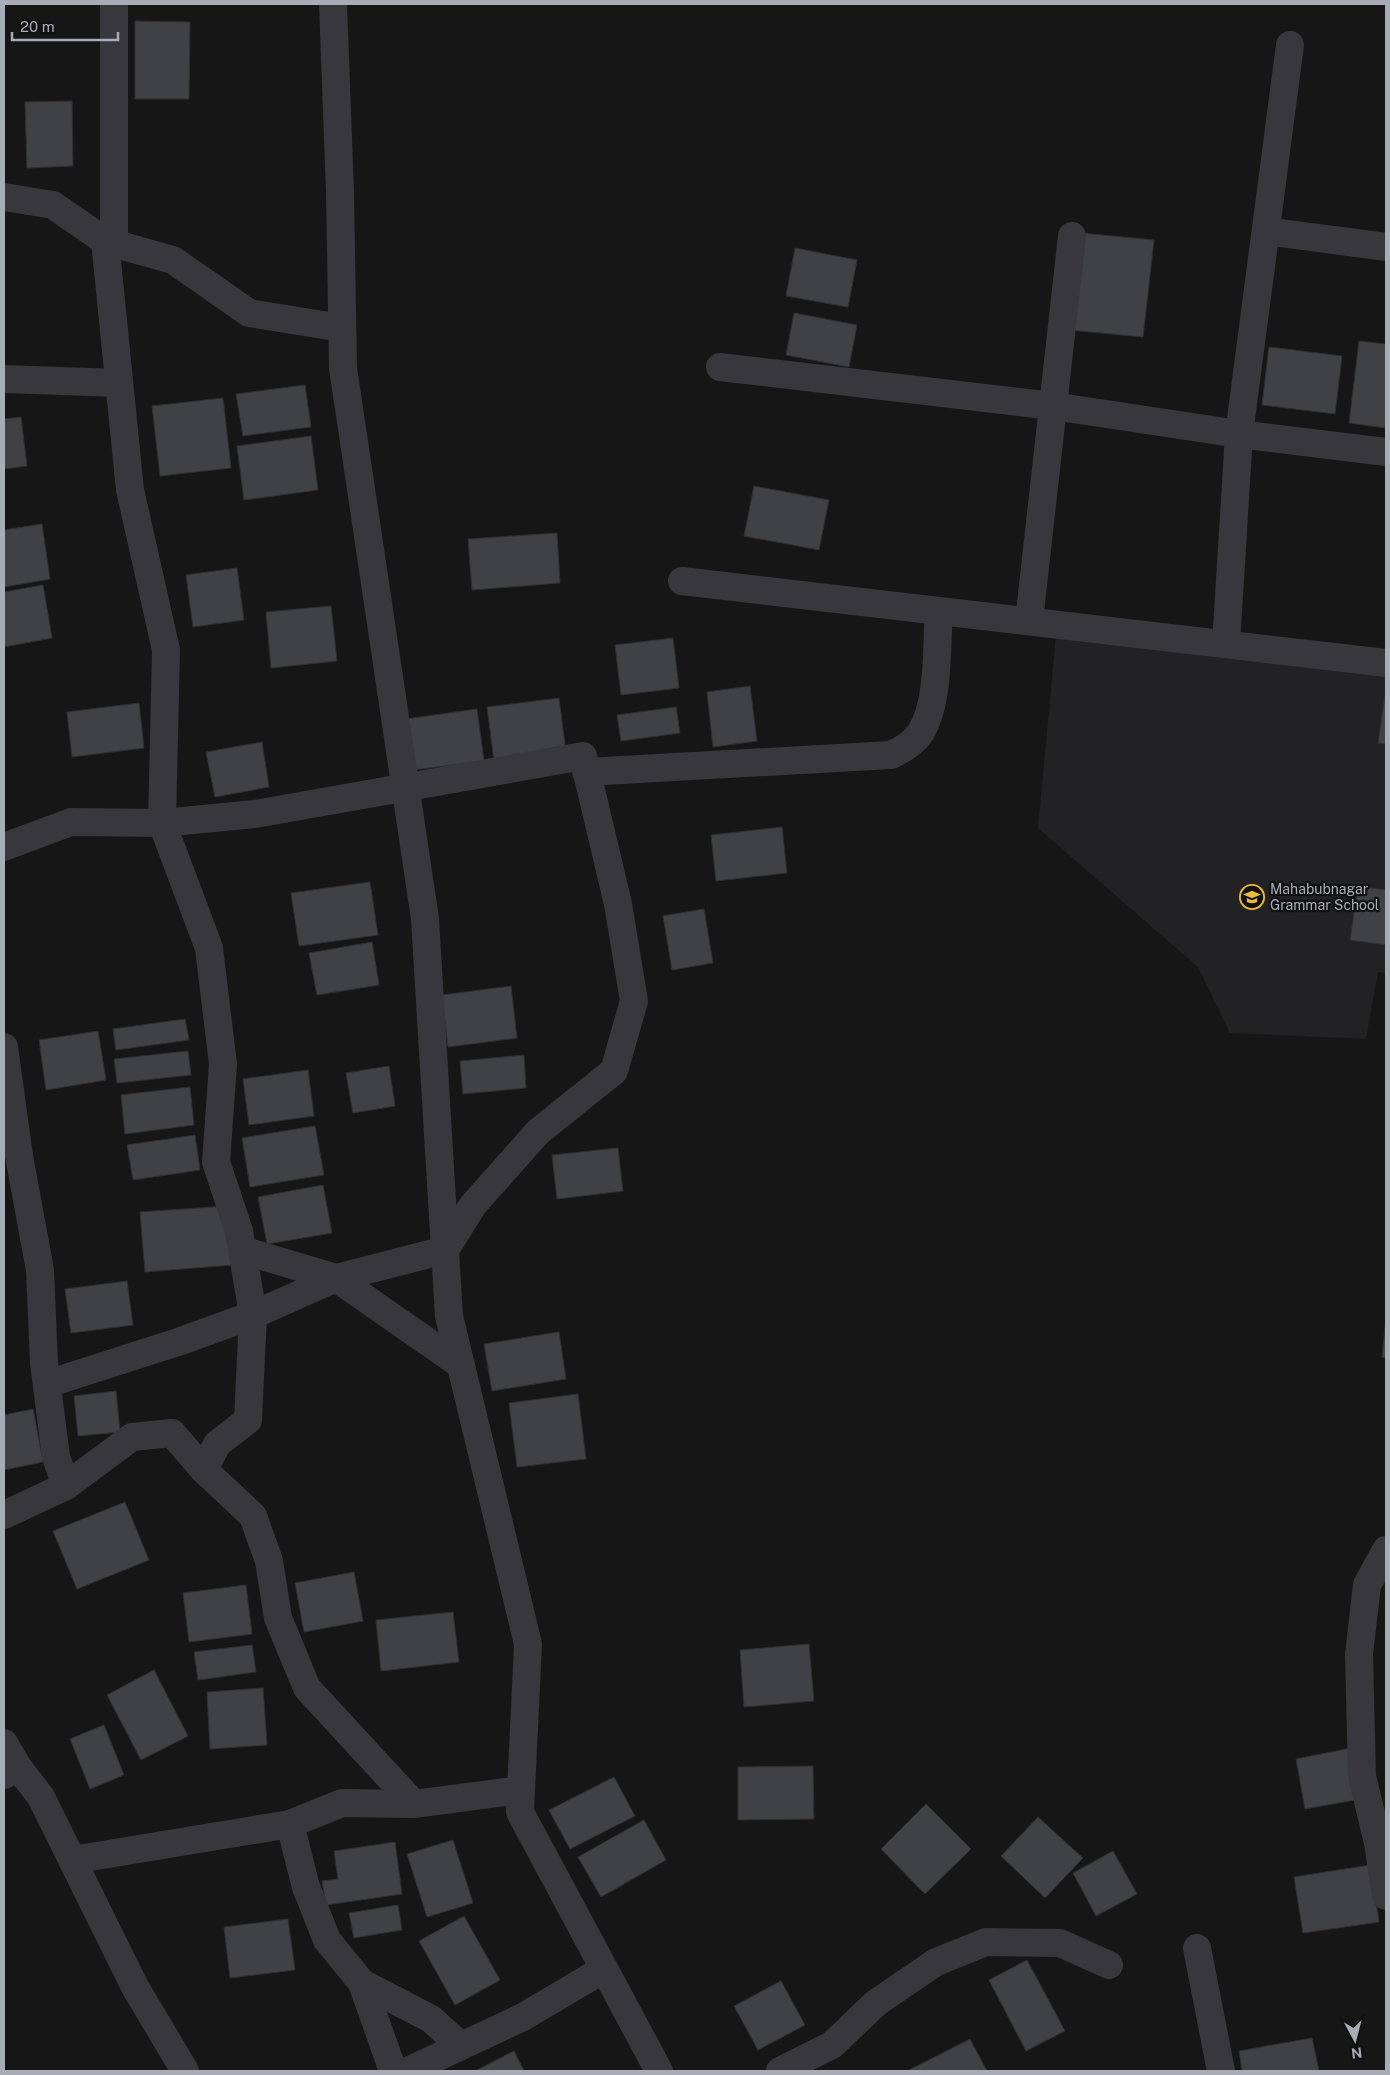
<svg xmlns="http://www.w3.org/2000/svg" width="1390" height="2075" font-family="'Public Sans',sans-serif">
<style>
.built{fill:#222224}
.building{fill:#404144;stroke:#303033}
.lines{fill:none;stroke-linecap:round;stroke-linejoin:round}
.minor{stroke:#37373c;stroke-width:28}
.labels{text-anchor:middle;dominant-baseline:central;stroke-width:4.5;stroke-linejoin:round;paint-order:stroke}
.poi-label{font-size:14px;fill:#a8acb7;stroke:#111112;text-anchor:start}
</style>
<rect width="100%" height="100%" fill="#161617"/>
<!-- built -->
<path class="built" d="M1057,625L1386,671V973L1378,972L1366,1039L1230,1033L1198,967L1038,828Z"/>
<!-- building -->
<g class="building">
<path d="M135,21L190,22L189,99H135Z"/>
<path d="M72,101L73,166L27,168L25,102Z"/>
<path d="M1081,233L1154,240L1143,337L1070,330Z"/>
<path d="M795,248L857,260L848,307L786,296Z"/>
<path d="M794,313L857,325L849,367L786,355Z"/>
<path d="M1359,341L1386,344V428L1349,423Z"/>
<path d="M1269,347L1342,356L1335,414L1262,405Z"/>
<path d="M305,385L311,427L243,436L236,394Z"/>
<path d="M223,398L231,468L160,476L152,406Z"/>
<path d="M21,417L27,466L4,469V419Z"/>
<path d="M311,436L318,490L244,500L237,446Z"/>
<path d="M754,486L829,500L819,550L744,536Z"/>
<path d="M42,524L50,579L4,587V530Z"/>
<path d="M557,533L560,583L472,590L468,539Z"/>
<path d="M237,568L244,620L193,627L186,575Z"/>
<path d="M43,585L52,638L4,647V592Z"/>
<path d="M331,606L337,661L271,668L266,612Z"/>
<path d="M673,638L679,688L621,695L615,645Z"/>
<path d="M750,686L757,741L713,747L707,692Z"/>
<path d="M1386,688V744L1378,743Z"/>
<path d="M559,698L566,752L494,761L487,707Z"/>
<path d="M139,703L144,748L72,757L67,712Z"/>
<path d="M676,707L680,733L621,741L617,715Z"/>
<path d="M477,709L484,761L413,770L406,719Z"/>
<path d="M262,742L269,787L215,797L206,752Z"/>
<path d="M782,827L787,873L716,881L711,835Z"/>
<path d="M370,882L378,935L299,946L291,893Z"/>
<path d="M1358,886L1386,890V945L1350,940Z"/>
<path d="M704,909L713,963L672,970L663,916Z"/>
<path d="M372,942L379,985L317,995L309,953Z"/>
<path d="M511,986L517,1038L448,1047L442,995Z"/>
<path d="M185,1019L189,1040L116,1050L113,1029Z"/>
<path d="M98,1031L106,1080L46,1090L39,1040Z"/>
<path d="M188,1051L191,1075L117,1083L114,1059Z"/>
<path d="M524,1055L526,1088L463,1094L460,1061Z"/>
<path d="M389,1066L395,1106L353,1113L346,1073Z"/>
<path d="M308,1070L314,1116L249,1125L243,1079Z"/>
<path d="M190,1087L194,1125L125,1134L121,1095Z"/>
<path d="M315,1126L324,1175L250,1187L242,1138Z"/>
<path d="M195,1135L200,1170L133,1180L127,1145Z"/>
<path d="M618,1148L623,1191L557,1199L552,1155Z"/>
<path d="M323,1185L332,1233L267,1244L258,1197Z"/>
<path d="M228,1206L232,1265L145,1272L140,1212Z"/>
<path d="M127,1281L133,1325L71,1333L65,1289Z"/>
<path d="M1386,1318V1358L1382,1357Z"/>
<path d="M559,1332L566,1379L492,1391L484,1344Z"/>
<path d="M116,1391L120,1432L78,1436L74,1396Z"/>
<path d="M578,1394L586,1459L517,1467L509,1403Z"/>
<path d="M33,1409L43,1462L4,1470V1415Z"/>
<path d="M125,1502L149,1560L77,1589L53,1531Z"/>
<path d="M354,1572L363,1621L304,1632L295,1583Z"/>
<path d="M246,1585L252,1634L189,1642L183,1593Z"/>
<path d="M453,1612L459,1662L381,1671L376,1620Z"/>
<path d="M809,1644L814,1701L744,1707L740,1650Z"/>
<path d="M252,1645L256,1672L198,1680L194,1652Z"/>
<path d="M154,1670L188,1736L141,1760L107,1695Z"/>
<path d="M263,1688L267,1745L210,1749L207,1692Z"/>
<path d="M104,1725L124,1775L90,1789L70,1739Z"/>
<path d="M1351,1748L1360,1799L1305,1809L1296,1759Z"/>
<path d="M813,1766L814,1819L738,1820V1767Z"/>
<path d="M614,1777L635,1816L570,1849L549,1810Z"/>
<path d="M926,1804L971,1849L925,1894L881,1849Z"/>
<path d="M1038,1817L1083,1858L1045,1898L1001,1856Z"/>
<path d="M644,1820L666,1860L601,1897L578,1857Z"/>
<path d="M453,1840L473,1903L427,1917L407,1854Z"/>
<path d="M395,1842L402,1894L326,1905L322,1881L338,1879L334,1851Z"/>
<path d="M1113,1851L1137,1894L1096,1916L1073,1873Z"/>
<path d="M1370,1865L1379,1922L1303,1933L1294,1877Z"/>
<path d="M398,1905L402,1930L354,1938L349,1913Z"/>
<path d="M464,1916L500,1980L455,2005L419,1941Z"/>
<path d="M288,1919L295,1970L230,1978L224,1927Z"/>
<path d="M1027,1960L1065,2031L1026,2051L989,1980Z"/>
<path d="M781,1981L805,2025L758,2050L734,2006Z"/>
<path d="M1312,2038L1319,2071H1242L1239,2051Z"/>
<path d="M970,2039L987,2071H907Z"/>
<path d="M514,2051L524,2071H475Z"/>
</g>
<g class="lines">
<!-- minor -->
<g class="minor">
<path d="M114,4V244"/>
<path d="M333,4L340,192L343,368L425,919L449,1316L528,1644L520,1812L659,2071"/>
<path d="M4,197L53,205L105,241L173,260L249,313L342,328"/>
<path d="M1266,231L1386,247"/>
<path d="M105,241L130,490L166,650L162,823L209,948L223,1064L216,1162L239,1231L253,1315L336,1278L242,1250"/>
<path d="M720,367L1053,406L1239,434L1386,452"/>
<path d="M4,379L119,383"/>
<path d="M682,581L1386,663"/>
<path d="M1029,621L1072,236"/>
<path d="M1226,644L1239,434L1290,45"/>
<path d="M586,772L891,755C902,750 914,743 921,732C940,700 936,647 939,611"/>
<path d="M4,847L71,822L162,823L255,814L583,756L618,904L634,1001L614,1071L538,1132L473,1205L445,1250L336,1278L461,1365"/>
<path d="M4,1047L19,1156L40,1270L44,1363L56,1457L66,1486L4,1515"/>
<path d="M47,1384L181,1341L253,1315L248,1420L217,1444L204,1470"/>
<path d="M66,1486L132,1437L172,1433L204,1470L253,1516L269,1561L278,1618L307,1688L414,1804"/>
<path d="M1386,1550L1367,1585L1359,1654L1362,1776L1378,1843L1386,1896"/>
<path d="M4,1743L18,1767"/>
<path d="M4,1775L18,1767L41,1797L135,1987L185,2071"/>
<path d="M72,1860L290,1824"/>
<path d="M1197,1948L1221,2071"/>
<path d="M362,1983L393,2071"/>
<path d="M461,2046L431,2019L362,1983L327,1940L306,1887L290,1824L342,1803L414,1804L521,1790"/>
<path d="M408,2071L523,2017L604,1969"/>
<path d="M780,2071L832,2045L876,2003L936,1962L986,1942L1060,1943L1109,1965"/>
</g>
</g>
<!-- icons -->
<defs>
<symbol id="school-ring" viewBox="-11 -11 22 22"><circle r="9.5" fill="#111112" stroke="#eaba3b" stroke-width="1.5"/><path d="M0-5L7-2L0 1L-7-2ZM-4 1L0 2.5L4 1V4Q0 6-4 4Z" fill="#eaba3b"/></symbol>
</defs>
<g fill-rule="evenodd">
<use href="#school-ring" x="1238" y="883" width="28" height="28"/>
</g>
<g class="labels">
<!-- poi labels -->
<g class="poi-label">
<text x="1270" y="889">Mahabubnagar<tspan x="1270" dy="16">Grammar School</tspan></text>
</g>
</g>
<!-- border -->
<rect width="1390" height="2075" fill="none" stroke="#a8acb7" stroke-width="10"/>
<!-- north arrow -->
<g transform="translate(1355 2040) rotate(173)" stroke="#111112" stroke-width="4" paint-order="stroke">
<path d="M0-4L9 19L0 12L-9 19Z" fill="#a8acb7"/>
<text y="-8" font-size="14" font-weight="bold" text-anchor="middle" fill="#a8acb7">N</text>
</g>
<!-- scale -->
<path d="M12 32v8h106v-8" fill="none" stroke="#a8acb7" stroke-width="2.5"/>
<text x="20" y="32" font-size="15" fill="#a8acb7" stroke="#111112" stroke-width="4" paint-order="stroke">20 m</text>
</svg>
